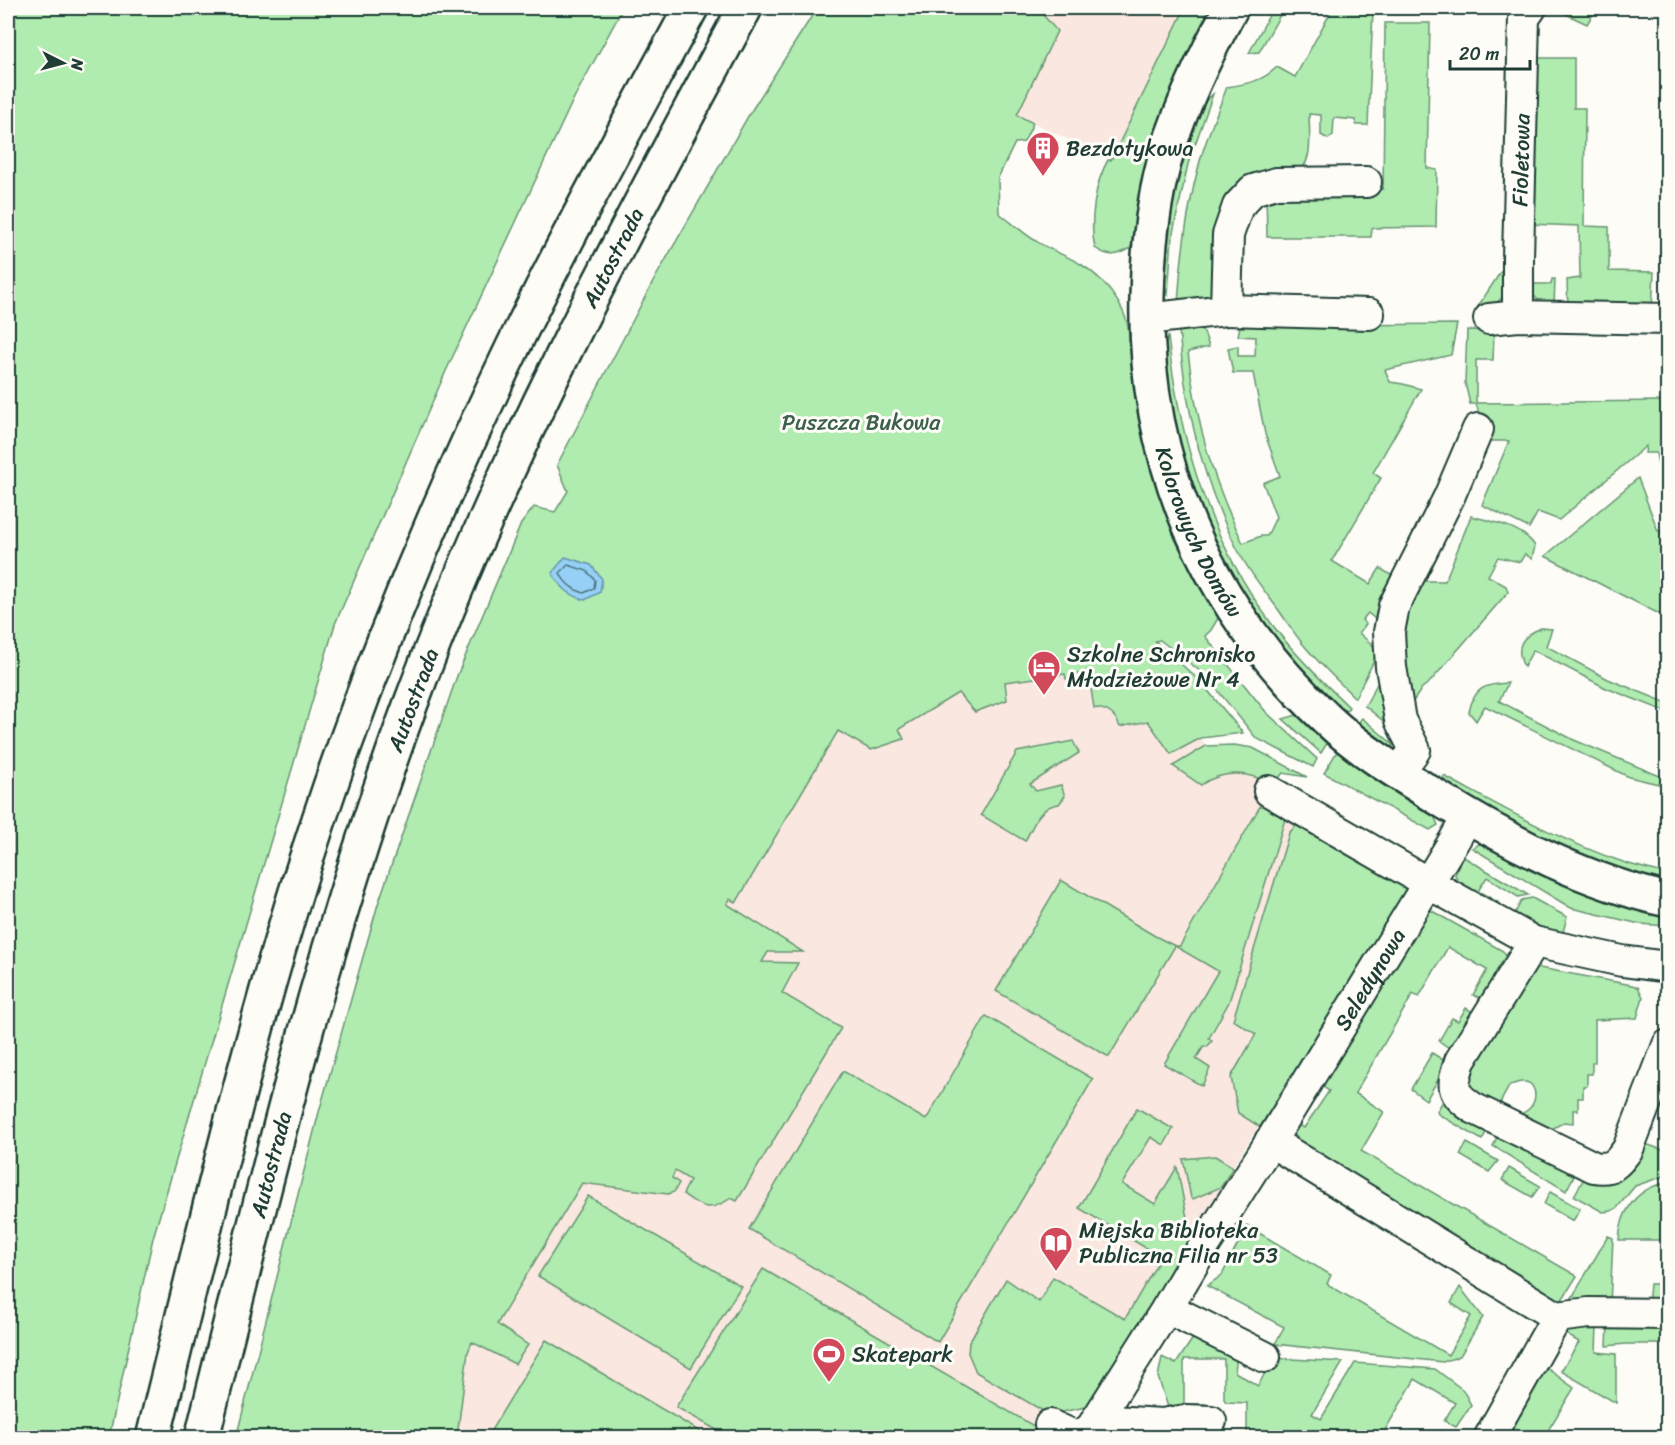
<svg xmlns="http://www.w3.org/2000/svg" width="1675" height="1445" font-family="Sriracha,sans-serif">
<style>
.built{fill:#f9e7e0}
.green{fill:#b0ebb0;stroke:#689472;stroke-width:1.5}
.water{fill:#96d0f6;stroke:#6695a8;stroke-width:1.5}
.lines{fill:none;stroke-linecap:round;stroke-linejoin:round}
.shore{stroke:#4f7882;stroke-width:1.5}
.street-casing{stroke:#1f3d34;stroke-width:34}
.secondary-casing{stroke:#1f3d34;stroke-width:38}
.highway-casing{stroke:#1f3d34;stroke-width:38}
.street{stroke:#fdfcf7;stroke-width:30}
.secondary{stroke:#fdfcf7;stroke-width:33}
.highway{stroke:#fdfcf7;stroke-width:33}
.labels{text-anchor:middle;dominant-baseline:central;stroke-width:6;stroke-linejoin:round;paint-order:stroke}
.poi-label{font-size:22px;fill:#1f3d34;stroke:#fdfcf7;text-anchor:start}
.street-label{font-size:22px;fill:#1f3d34;stroke:#fdfcf7}
.park-label{font-size:22px;fill:#3c604d;stroke:#fdfcf7}
</style>
<rect width="100%" height="100%" fill="#fdfcf7"/>
<filter id="ink" filterUnits="userSpaceOnUse"><feTurbulence type="fractalNoise" baseFrequency=".0167" numOctaves="2"/><feDisplacementMap in="SourceGraphic" scale="12" xChannelSelector="R" yChannelSelector="G"/><feConvolveMatrix kernelMatrix="1 2 1 2 8 2 1 2 1" color-interpolation-filters="sRGB"/></filter>
<g filter="url(#ink)">
<!-- built -->
<g class="built">
<path d="M1037,8H1191L1111,160L1017,115L1057,31Z"/>
<path d="M1143,643L1206,746L1280,772L1269,791L1404,888L1137,1324L1090,1406L1058,1413L1046,1433L763,1269L677,1407L729,1437L457,1438L468,1352L506,1259L852,676Z"/>
</g>
<!-- green -->
<g class="green">
<path d="M8,8H623L574,98L446,371L335,624L153,1238L109,1437H8Z"/>
<path d="M817,8H1037L1057,31L1017,115L1033,123L1024,142L1015,143L998,178L999,213C1011,222 1023,233 1036,241C1051,251 1068,256 1082,265C1102,277 1124,304 1128,327L1136,403L1146,449L1175,539L1195,578L1220,615L1211,630L1205,636L1266,712L1317,759L1313,767L1256,738L1206,676L1160,640L1155,641L1200,681L1243,733L1201,738L1171,754L1148,721L1120,727C1115,714 1108,709 1094,708L1088,670L1066,679L1065,674L1005,682L1007,700L975,712L958,693L899,729L904,739L871,750L838,731L736,903L730,899L727,904L803,952H768L762,962L798,963L782,993L841,1028L737,1201L731,1198C709,1213 703,1208 683,1194L690,1180L675,1171L672,1178L679,1183L674,1192L668,1194L582,1183L497,1324L528,1345L515,1364L472,1342L468,1352L457,1437L236,1438L319,1112L378,904L457,676L521,524L534,507L555,512L568,491L557,465L654,280L750,113Z"/>
<path d="M1185,8H1216L1153,146L1131,248C1117,256 1109,258 1095,248C1089,223 1095,182 1108,160H1111Z"/>
<path d="M1273,8H1284L1259,52L1249,53Z"/>
<path d="M1333,8H1372L1373,10L1368,125H1356V120L1334,118L1333,135L1328,139L1321,135V115L1309,114C1309,132 1315,166 1294,175C1283,180 1268,180 1256,183L1217,288L1211,297L1178,303C1181,255 1187,208 1200,161C1207,136 1218,111 1227,87C1247,84 1263,81 1277,67L1295,77Z"/>
<path d="M1553,8H1597L1587,24Z"/>
<path d="M1385,23H1430L1427,168L1437,170L1436,227L1372,228L1371,237H1267L1266,191L1383,189Z"/>
<path d="M1532,58H1574V108H1585L1584,226L1609,227V271L1654,272L1652,309H1568L1567,280L1580,278L1579,226L1528,224Z"/>
<path d="M1213,94L1188,164L1172,237L1168,295C1147,262 1185,145 1199,110L1205,101Z"/>
<path d="M1507,262L1511,288L1490,310L1477,308Z"/>
<path d="M1552,279H1555L1554,306L1546,309L1530,291V284H1551Z"/>
<path d="M1457,324L1451,355L1385,370L1390,382L1403,384L1421,389L1373,473L1381,478L1332,561L1370,584L1380,568L1397,579L1382,625L1368,613L1362,620L1366,624L1359,633L1379,651L1355,698C1339,682 1322,666 1307,649C1297,638 1289,625 1280,612C1267,594 1252,576 1241,556C1203,486 1185,409 1179,330L1194,326L1204,332L1209,347L1188,352C1196,423 1212,479 1243,543L1261,536H1267L1276,517L1263,483L1280,476L1265,434L1253,373H1233L1228,348L1238,346V356H1255L1256,337L1238,336L1240,326Z"/>
<path d="M1467,330L1494,331L1493,360H1476V403L1667,401V508L1656,453H1645L1646,446L1559,520L1538,512L1529,528L1482,505L1509,441H1488L1476,404H1470L1465,383Z"/>
<path d="M1168,337C1179,440 1209,539 1271,623C1294,654 1322,681 1349,707L1345,713C1288,660 1240,598 1205,528C1189,495 1181,458 1173,423C1167,401 1159,357 1168,337Z"/>
<path d="M1638,478L1658,531H1667V618L1545,556Z"/>
<path d="M1471,516C1493,522 1522,526 1535,546L1532,559L1525,554L1520,562L1498,557L1488,576L1506,586L1508,592L1430,682L1422,688L1410,706L1398,651L1415,581H1445Z"/>
<path d="M1541,628L1552,629L1546,646L1608,679L1667,703V712L1606,688L1533,650L1524,667C1514,646 1522,636 1541,628Z"/>
<path d="M1384,671L1393,729L1365,706Z"/>
<path d="M1508,683L1499,701L1574,740L1667,779V786L1629,777L1485,706L1476,721L1469,712C1474,688 1484,684 1508,683Z"/>
<path d="M1300,714L1329,740L1321,753L1283,719Z"/>
<path d="M1362,718L1394,745L1390,748L1357,724Z"/>
<path d="M1073,741L1079,753L1030,784L1036,791L1061,785L1065,796L1059,804C1039,806 1034,825 1025,841L981,815L1017,752Z"/>
<path d="M1234,745L1253,748L1307,777L1283,773L1274,784C1249,773 1225,768 1201,785L1173,766L1206,746Z"/>
<path d="M1339,748L1433,814L1438,825L1430,830L1324,773Z"/>
<path d="M1444,776C1502,807 1560,841 1623,862C1637,867 1653,870 1667,874V884L1621,871L1530,833L1441,782Z"/>
<path d="M1263,801C1271,807 1276,814 1285,819L1229,1002L1209,1038L1212,1041L1207,1047L1204,1046L1196,1059L1210,1068L1202,1086L1164,1064L1218,971L1175,946L1109,1057L996,991L1061,880L1155,936L1175,946H1180Z"/>
<path d="M1297,825L1402,883L1406,890L1260,1127L1238,1113L1231,1077L1256,1034L1233,1020L1289,833Z"/>
<path d="M1481,843L1487,844L1667,915V926L1640,924L1571,908L1472,848Z"/>
<path d="M1462,856L1528,895L1518,897L1487,877L1478,891L1498,902L1497,905L1460,886L1455,875Z"/>
<path d="M1532,898L1567,917L1562,936L1539,928L1514,915L1522,900Z"/>
<path d="M1425,907L1503,951L1509,961L1482,999L1473,995L1487,970L1448,947L1419,997L1413,994L1355,1093L1384,1112L1361,1151L1577,1276L1560,1303L1304,1149L1293,1132L1297,1124L1304,1128L1329,1091L1314,1081Z"/>
<path d="M1534,967L1632,985L1638,987L1643,997L1637,1018L1595,1020V1062L1592,1063V1074H1587V1086H1583V1098H1578V1110H1573V1123L1564,1122L1543,1134L1516,1115C1540,1111 1539,1083 1525,1082C1521,1081 1514,1084 1510,1085L1501,1101L1502,1109L1467,1096L1466,1069Z"/>
<path d="M1466,1008L1477,1015L1455,1052L1439,1041L1452,1018L1458,1021Z"/>
<path d="M986,1016L1093,1079L938,1342L749,1229L843,1071L926,1120Z"/>
<path d="M1432,1053L1448,1063L1426,1100L1411,1089Z"/>
<path d="M1443,1101L1490,1125L1482,1140L1438,1114L1437,1111Z"/>
<path d="M1137,1108L1173,1129L1164,1145L1151,1137L1122,1184L1155,1204L1177,1167L1193,1248L1090,1406L1058,1413L1043,1411L976,1372L968,1353L969,1342L1006,1279L1039,1302L1053,1277L1125,1319L1161,1257L1079,1208Z"/>
<path d="M1501,1129L1578,1168L1566,1191L1493,1146Z"/>
<path d="M1467,1143L1498,1161L1489,1172L1460,1155Z"/>
<path d="M1642,1143L1667,1151V1175L1635,1186L1617,1208L1611,1211L1603,1212L1574,1196L1587,1173Z"/>
<path d="M1215,1156L1233,1167L1221,1187L1193,1199L1191,1198L1183,1159Z"/>
<path d="M1509,1168L1540,1186L1532,1197L1502,1180Z"/>
<path d="M1661,1184H1667V1240H1619C1620,1214 1635,1190 1661,1184Z"/>
<path d="M1550,1192L1580,1209L1573,1221L1544,1204Z"/>
<path d="M588,1196L741,1286L691,1368L538,1276Z"/>
<path d="M1247,1226L1331,1275L1327,1284L1448,1355L1471,1316L1451,1303L1460,1287L1483,1317L1460,1356L1443,1362L1275,1344L1284,1327L1207,1286L1222,1275Z"/>
<path d="M1608,1236L1613,1238L1610,1305L1566,1308Z"/>
<path d="M763,1269L1046,1433L1051,1437H729L676,1407Z"/>
<path d="M1650,1284H1667V1306H1648Z"/>
<path d="M1608,1325H1667V1344H1626L1607,1346Z"/>
<path d="M1597,1326L1596,1352L1616,1354V1403L1561,1371L1579,1342L1562,1332L1566,1329Z"/>
<path d="M1195,1335L1237,1354L1235,1372L1258,1386L1273,1358L1343,1362L1312,1414L1321,1419L1355,1363L1435,1369L1463,1390L1471,1405L1456,1427L1444,1421L1455,1403L1415,1379L1381,1437H1247V1403L1226,1402L1224,1399V1359H1184V1404H1205L1201,1411L1169,1410L1158,1377L1162,1357L1176,1364Z"/>
<path d="M546,1340L709,1437H487Z"/>
<path d="M1541,1364L1574,1388L1544,1437L1500,1438Z"/>
</g>
<!-- water -->
<path class="water" d="M565,557L591,565L602,579L600,592L585,600C569,595 561,588 552,573Z"/>
<g class="lines">
<!-- shore -->
<path class="shore" d="M568,565L587,571L595,580L594,588L584,593C573,590 565,584 560,573Z"/>
<defs>
<g id="street">
<path d="M1366,182L1276,183L1253,190L1238,206L1228,235L1226,310L1369,314"/>
<path id="s1" d="M1518,316V258L1524,18L1531,8"/>
<path d="M1147,319L1226,310"/>
<path d="M1489,319L1518,316L1668,319"/>
<path d="M1398,773L1415,750L1400,720L1391,667L1389,632L1394,606L1449,497L1478,429"/>
<path d="M1269,791L1428,883L1534,942L1622,961L1668,967"/>
<path d="M1534,942L1460,1061C1452,1086 1450,1092 1473,1108L1594,1167C1613,1170 1617,1164 1628,1149L1668,1045"/>
<path d="M1270,1141L1557,1317L1589,1313L1668,1314"/>
<path d="M1167,1308L1265,1357"/>
<path d="M1096,1420L1162,1424L1186,1420L1211,1421"/>
<path d="M1050,1425L1070,1434L1080,1437"/>
<path id="s2" d="M1079,1438L1092,1427L1167,1308L1196,1259L1264,1152L1455,839L1468,816"/>
<path d="M1489,1438L1557,1317"/>
</g>
<g id="secondary">
<path id="s3" d="M1231,8C1206,54 1183,102 1167,152C1153,199 1148,248 1147,297C1143,461 1207,608 1328,720C1362,752 1403,776 1443,801C1513,844 1587,882 1668,900"/>
</g>
<g id="highway">
<path d="M153,1438C209,1211 261,982 339,761C389,621 447,483 512,349C568,233 630,121 691,8"/>
<path id="s4" d="M202,1438C263,1190 322,942 411,703C501,460 622,235 745,8"/>
</g>
</defs>
<!-- street casing -->
<use href="#street" class="street-casing"/>
<!-- secondary casing -->
<use href="#secondary" class="secondary-casing"/>
<!-- highway casing -->
<use href="#highway" class="highway-casing"/>
<!-- street -->
<use href="#street" class="street"/>
<!-- secondary -->
<use href="#secondary" class="secondary"/>
<!-- highway -->
<use href="#highway" class="highway"/>
</g>
</g>
<!-- icons -->
<defs>
<symbol id="building-pin" viewBox="-11 -11 22 30"><path d="M0 17L-7.5 6A9.5 9.5 0 1 1 7.5 6Z" fill="#d1495b" stroke="#fdfcf7"/><path d="M-4-6H4V6H1V3H-1V6H-4ZM-2.5-4.3h1.7v1.8h-1.7ZM.8-4.3h1.7v1.8H.8ZM-2.5-1h1.7V.8h-1.7ZM.8-1h1.7V.8H.8Z" fill="#fff"/></symbol>
<symbol id="hotel-pin" viewBox="-11 -11 22 30"><path d="M0 17L-7.5 6A9.5 9.5 0 1 1 7.5 6Z" fill="#d1495b" stroke="#fdfcf7"/><path d="M-6-4.5h1.5V1H6V5H4.5V3h-9V5H-6ZM-4 0a1.8 1.8 0 1 1 3.6 0ZM.5 0V-2.5h3Q6-2.5 6 0Z" fill="#fff"/></symbol>
<symbol id="library-pin" viewBox="-11 -11 22 30"><path d="M0 17L-7.5 6A9.5 9.5 0 1 1 7.5 6Z" fill="#d1495b" stroke="#fdfcf7"/><path d="M-6-4Q-3-5.5-.7-3.5V5Q-3 3-6 4ZM6-4Q3-5.5 .7-3.5V5Q3 3 6 4Z" fill="#fff"/></symbol>
<symbol id="stadium-pin" viewBox="-11 -11 22 30"><path d="M0 17L-7.5 6A9.5 9.5 0 1 1 7.5 6Z" fill="#d1495b" stroke="#fdfcf7"/><path d="M0-5a6.5 5 0 1 0 0 10a6.5 5 0 1 0 0-10ZM-3.5-1.8h7v3.6h-7Z" fill="#fff"/></symbol>
</defs>
<g fill-rule="evenodd">
<use href="#building-pin" x="1024" y="129" width="38" height="52"/>
<use href="#hotel-pin" x="1025" y="648" width="38" height="52"/>
<use href="#library-pin" x="1037" y="1224" width="38" height="52"/>
<use href="#stadium-pin" x="810" y="1335" width="38" height="52"/>
</g>
<g class="labels">
<!-- poi labels -->
<g class="poi-label">
<text x="1066" y="148">Bezdotykowa</text>
<text x="1067" y="654">Szkolne Schronisko<tspan x="1067" dy="25">Młodzieżowe Nr 4</tspan></text>
<text x="1079" y="1230">Miejska Biblioteka<tspan x="1079" dy="25">Publiczna Filia nr 53</tspan></text>
<text x="852" y="1354">Skatepark</text>
</g>
<!-- street labels -->
<g class="street-label">
<text stroke="none"><textPath href="#s1" startOffset="156">Fioletowa</textPath></text>
<text stroke="none"><textPath href="#s4" startOffset="1254">Autostrada</textPath></text>
<text stroke="none"><textPath href="#s3" startOffset="548">Kolorowych Domów</textPath></text>
<text stroke="none"><textPath href="#s4" startOffset="768">Autostrada</textPath></text>
<text stroke="none"><textPath href="#s2" startOffset="544">Seledynowa</textPath></text>
<text stroke="none"><textPath href="#s4" startOffset="282">Autostrada</textPath></text>
</g>
<!-- park labels -->
<g class="park-label">
<text x="861" y="422">Puszcza Bukowa</text>
</g>
</g>
<!-- margin -->
<rect width="1675" height="1445" fill="none" stroke="#fdfcf7" stroke-width="30"/>
<rect x="15" y="15" width="1645" height="1415" fill="none" stroke="#1f3d34" stroke-width="2" filter="url(#ink)"/>
<!-- north arrow -->
<g transform="translate(63 63) rotate(96)" stroke="#fdfcf7" stroke-width="4.5" paint-order="stroke">
<path d="M0-4.5L10 22L0 15L-10 22Z" fill="#1f3d34"/>
<text y="-9" font-size="16" font-weight="bold" text-anchor="middle" fill="#1f3d34">N</text>
</g>
<!-- scale -->
<path d="M1450 60v9h80v-9" fill="none" stroke="#1f3d34" stroke-width="3"/>
<text x="1459" y="60" font-size="18" fill="#1f3d34" stroke="#fdfcf7" stroke-width="4.5" paint-order="stroke">20 m</text>
</svg>
